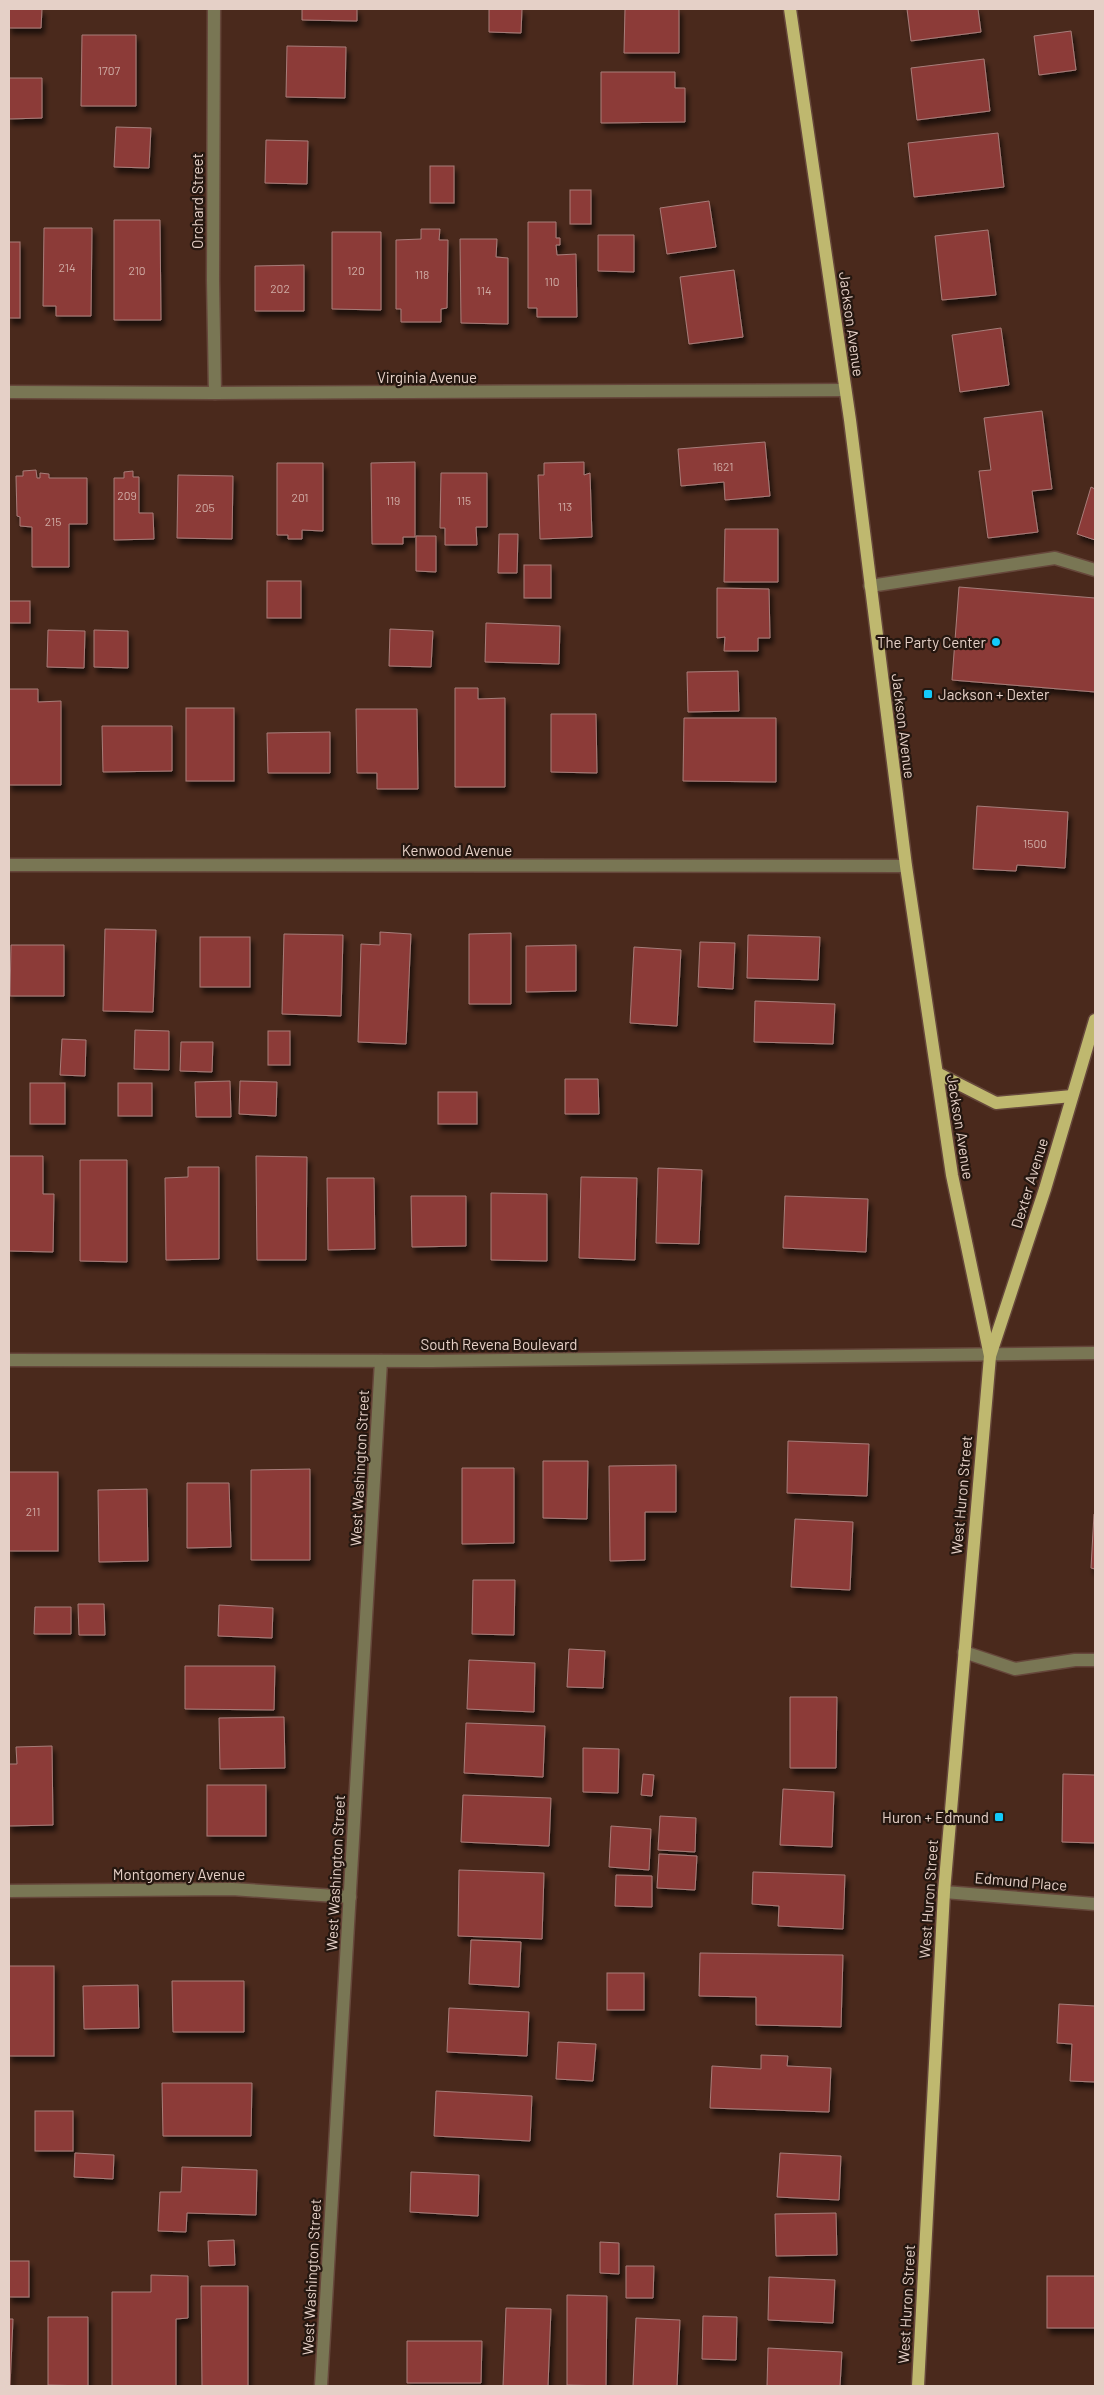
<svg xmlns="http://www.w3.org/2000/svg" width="1104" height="2395" font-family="Barlow,sans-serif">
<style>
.building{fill:#8c3b39;stroke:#a77d79;filter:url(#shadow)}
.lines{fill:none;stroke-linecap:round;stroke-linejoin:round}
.minor-casing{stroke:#66473b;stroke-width:15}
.major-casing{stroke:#66473b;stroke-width:15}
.minor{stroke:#797654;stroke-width:12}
.major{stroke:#bfb86f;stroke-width:12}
.poi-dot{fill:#13cafb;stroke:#251710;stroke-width:2}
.labels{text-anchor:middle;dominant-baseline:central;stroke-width:4.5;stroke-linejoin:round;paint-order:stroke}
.number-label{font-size:12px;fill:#cfaba4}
.street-label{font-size:15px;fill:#e5d0c7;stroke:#251710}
.poi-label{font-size:15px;fill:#e5d0c7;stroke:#251710;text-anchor:end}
</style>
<defs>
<filter id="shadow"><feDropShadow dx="3" dy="5.5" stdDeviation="2.5" flood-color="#0009"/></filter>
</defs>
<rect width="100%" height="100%" fill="#4a291c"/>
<!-- building -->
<g class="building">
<path d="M9,9H42L41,28H9Z"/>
<path d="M302,9H357V21L302,20Z"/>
<path d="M489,9H522L521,33L489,32Z"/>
<path d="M625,9H679V53H624Z"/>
<path d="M901,9H978L981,32L911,41L907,9Z"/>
<path d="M1071,31L1076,70L1039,75L1034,36Z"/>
<path d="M82,35H136V106H81Z"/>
<path d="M287,46L346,47L345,98L286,97Z"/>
<path d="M984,59L990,111L917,120L911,68Z"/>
<path d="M601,72H675V88H685V122L601,123Z"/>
<path d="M9,78H42V118L9,119Z"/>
<path d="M116,127L151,128L149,168L114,167Z"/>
<path d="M998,133L1004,187L914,197L908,143Z"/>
<path d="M266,140L308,141L307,184L265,183Z"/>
<rect x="430" y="166" width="24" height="37"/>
<rect x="570" y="190" width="21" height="34"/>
<path d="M709,201L716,247L667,254L660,208Z"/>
<path d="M114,220H160L161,320H114Z"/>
<path d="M528,222H556V238H560V245H556L557,255L576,254L577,317H537V308H528Z"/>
<path d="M44,228H92L91,316H56V306H43Z"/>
<path d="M421,229H440L439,240H448L447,308L441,309V322H401V309H396V240L421,239Z"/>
<path d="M988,230L996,295L942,300L935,236Z"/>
<path d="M332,232H381V310L332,309Z"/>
<path d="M598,235H634V272L598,271Z"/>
<path d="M460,239H497L496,257L508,258V324L461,323Z"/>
<rect x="9" y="242" width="11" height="76"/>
<path d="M304,265V311H255V266Z"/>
<path d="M734,270L743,337L689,344L680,277Z"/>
<path d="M1001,328L1009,385L960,392L952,335Z"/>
<path d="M1042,411L1052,489L1032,491L1038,532L988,538L979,471L991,470L984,418Z"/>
<path d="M765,442L770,496L725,500L724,482L681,486L678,449Z"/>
<path d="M415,462V537H403V544H372L371,463Z"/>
<path d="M584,462V475L590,473L592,537L540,539L538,475H544V463Z"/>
<path d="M277,463H323V531L302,530V539H288V535H277Z"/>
<path d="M36,470L37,478H40V473L49,474V478H87V524H69V567H32V527L20,526V517L17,516L16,476H23V471Z"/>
<path d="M133,471V477H139V513H153L154,539L114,540V478H124V472Z"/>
<path d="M441,473H487V527H476L477,545H445V528H440Z"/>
<path d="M178,475L233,476L232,539L177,538Z"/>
<path d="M1091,487L1095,489V540L1077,534Z"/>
<path d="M725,529H778V582H724Z"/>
<path d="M499,534H518L517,573H498Z"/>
<path d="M416,536H436V572L416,571Z"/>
<rect x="524" y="565" width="27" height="33"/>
<rect x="267" y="581" width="34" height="37"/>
<path d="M959,587L1095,598V692L952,680Z"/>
<path d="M717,588L769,589L770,638H758V651H724L725,637L717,638Z"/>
<rect x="9" y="601" width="21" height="22"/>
<path d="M486,623L560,626L559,664L485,662Z"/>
<path d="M390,629L433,631L431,667L389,666Z"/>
<path d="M48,630L85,631L84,668L47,667Z"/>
<path d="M94,630L128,631V668L94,667Z"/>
<path d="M738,671L739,711L688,712L687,672Z"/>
<path d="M455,688H478V699L505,698V787H455Z"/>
<path d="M9,689H38V702L61,701V785H9Z"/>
<rect x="186" y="708" width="48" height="73"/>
<path d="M356,709H417L418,789H377V773H357Z"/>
<path d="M551,714H596L597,773L551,772Z"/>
<path d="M684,718H776V782L683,781Z"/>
<path d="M102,726H172V771L103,772Z"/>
<path d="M330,732V773H268L267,733Z"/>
<path d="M977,806L1068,812L1065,868L1017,865L1016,871L973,869Z"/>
<path d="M105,929L156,930L153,1012L103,1011Z"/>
<path d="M380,932L411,934L406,1044L358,1042L361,944L380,945Z"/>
<path d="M511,933V1004H469V934Z"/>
<path d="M284,934L343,935L341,1016L282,1014Z"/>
<path d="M748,935L820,937L818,980L747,978Z"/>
<rect x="200" y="937" width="50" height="50"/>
<path d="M700,942L735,943L733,989L698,987Z"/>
<path d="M11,945H64V996H10Z"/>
<path d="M576,945V991L526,992V946Z"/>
<path d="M634,947L681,950L677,1026L630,1023Z"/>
<path d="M755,1001L835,1004L833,1044L754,1042Z"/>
<path d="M135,1030L169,1031V1070L134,1069Z"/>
<rect x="268" y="1031" width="22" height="34"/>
<path d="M62,1039L86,1040L85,1076L60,1075Z"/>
<path d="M181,1042H213L212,1072L180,1071Z"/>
<path d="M565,1079H598L599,1114H565Z"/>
<path d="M230,1081L231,1117H196L195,1082Z"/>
<path d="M240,1081L277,1082L276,1116L239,1114Z"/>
<rect x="30" y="1083" width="35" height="41"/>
<rect x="118" y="1083" width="34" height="33"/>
<rect x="438" y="1092" width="39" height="32"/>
<path d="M9,1156H43V1194H54L53,1252L9,1251Z"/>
<path d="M256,1156L307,1157L306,1260H257Z"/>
<path d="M80,1160H127V1262L80,1261Z"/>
<path d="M188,1167H219V1259L166,1260L165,1178L188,1177Z"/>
<path d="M658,1168L702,1170L699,1244L656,1243Z"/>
<path d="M581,1177L637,1178L635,1260L579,1258Z"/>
<path d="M327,1178H374L375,1249L328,1250Z"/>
<path d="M491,1193L547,1194V1261L491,1260Z"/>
<path d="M411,1196H466V1246L412,1247Z"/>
<path d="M785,1196L868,1199L866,1252L783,1248Z"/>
<path d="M788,1441L869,1444L867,1496L787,1493Z"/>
<path d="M543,1461H588L587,1519L543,1518Z"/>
<path d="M676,1465V1512H645V1560L610,1561L609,1466Z"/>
<path d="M462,1468H514V1543L462,1544Z"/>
<path d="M310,1469V1560H251V1470Z"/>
<rect x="9" y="1472" width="49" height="79"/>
<path d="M187,1483H229L231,1547L187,1548Z"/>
<path d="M147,1489L148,1561L99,1562L98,1490Z"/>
<path d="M1094,1514H1095V1569L1091,1568Z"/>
<path d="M795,1519L853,1522L850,1590L791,1587Z"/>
<path d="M473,1580H515L514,1635L472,1634Z"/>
<path d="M78,1604H104L105,1635H79Z"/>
<path d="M219,1605L273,1608L272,1638L218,1636Z"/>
<path d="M35,1607H71V1634H34Z"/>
<path d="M569,1649L605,1651L603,1688L567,1687Z"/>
<path d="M469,1660L535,1663L534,1712L467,1709Z"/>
<path d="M185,1666H275L274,1710L185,1709Z"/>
<path d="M790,1697H837L836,1768H790Z"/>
<path d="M284,1717L285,1768L220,1769L219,1718Z"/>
<path d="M466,1723L545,1726L543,1777L464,1773Z"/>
<path d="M52,1746L53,1825L9,1826V1764H17L16,1747Z"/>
<path d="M583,1748L619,1749L618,1793L583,1792Z"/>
<path d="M643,1774L654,1775L652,1796L641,1795Z"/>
<path d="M1063,1774L1095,1775V1843L1062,1842Z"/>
<rect x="207" y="1785" width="59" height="51"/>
<path d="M783,1789L834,1792L832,1847L780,1845Z"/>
<path d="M463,1795L551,1798L549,1846L461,1842Z"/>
<path d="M660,1816L696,1818L695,1852L658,1850Z"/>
<path d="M611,1826L651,1829L649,1870L609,1867Z"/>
<path d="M659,1854L697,1856L695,1890L657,1888Z"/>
<path d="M459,1870L544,1873L542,1939L458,1936Z"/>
<path d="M753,1872L845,1875L843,1929L778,1926L779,1906L752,1904Z"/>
<path d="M616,1875L652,1876V1907L615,1906Z"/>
<path d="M471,1940L521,1942L519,1987L469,1984Z"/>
<path d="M700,1953L843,1955L841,2027L756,2025V1997L699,1996Z"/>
<rect x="9" y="1966" width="45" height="90"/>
<rect x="607" y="1973" width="37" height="37"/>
<path d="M172,1981H244V2032H173Z"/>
<path d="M138,1985L139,2028L84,2029L83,1986Z"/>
<path d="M1059,2004L1095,2006V2082L1070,2081L1072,2044L1057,2043Z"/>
<path d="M449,2008L529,2012L527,2056L447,2052Z"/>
<path d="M558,2042L596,2044L593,2081L556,2079Z"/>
<path d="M761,2055L788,2056L787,2066L831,2068L829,2112L710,2108L712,2066L761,2069Z"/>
<path d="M162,2083H252L251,2136H163Z"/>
<path d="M436,2091L532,2096L530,2141L434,2136Z"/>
<rect x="35" y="2111" width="38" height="40"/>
<path d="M75,2153L114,2155L113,2179L74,2177Z"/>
<path d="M780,2153L841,2156L839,2200L777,2197Z"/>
<path d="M182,2167L257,2170L256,2215L187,2213L186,2232L158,2231L160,2192H181Z"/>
<path d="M411,2172L479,2175L478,2216L410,2212Z"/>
<path d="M836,2213L837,2255L776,2256L775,2214Z"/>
<path d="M234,2240L235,2265L209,2266L208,2241Z"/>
<path d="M600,2242L619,2243V2274L600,2273Z"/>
<rect x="9" y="2261" width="20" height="36"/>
<path d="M626,2266H654L653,2298H626Z"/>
<path d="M151,2275L188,2276V2318L176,2319V2386H112V2292H151Z"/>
<rect x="1047" y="2276" width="48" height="52"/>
<path d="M769,2277L835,2280L833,2323L768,2320Z"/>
<path d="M201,2286H248V2386H202Z"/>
<path d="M567,2295L607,2296L606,2386L567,2385Z"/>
<path d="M506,2308L551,2309L548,2386H503Z"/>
<path d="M703,2316L737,2317L736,2360L702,2359Z"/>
<path d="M48,2317H88V2386L48,2385Z"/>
<path d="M636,2318L680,2320L677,2386H633Z"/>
<path d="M9,2319H13L10,2386H9Z"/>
<path d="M407,2341H482L481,2383H407Z"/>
<path d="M768,2348L842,2352L840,2386H767Z"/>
</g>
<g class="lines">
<defs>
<g id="minor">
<path d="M214,9L213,280L215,393"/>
<path d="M9,392L215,393L845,390"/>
<path d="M870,586L1055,558L1095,570"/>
<path d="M9,865L906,866"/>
<path d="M9,1360L431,1361L1095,1353"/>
<path d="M964,1652L1015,1669L1075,1660H1095"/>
<path d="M9,1891L232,1889L350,1897"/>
<path d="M944,1892L1095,1904"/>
<path d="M321,2386L381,1361"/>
</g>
<g id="major">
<path d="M790,9L850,420L906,866L952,1175L990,1356"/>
<path d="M937,1073L996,1103L1072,1096"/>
<path d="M918,2386L944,1892L990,1356L1045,1189L1095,1020"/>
</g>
</defs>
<!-- minor casing -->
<use href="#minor" class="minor-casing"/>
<!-- major casing -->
<use href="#major" class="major-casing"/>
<!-- minor -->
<use href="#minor" class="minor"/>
<!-- major -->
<use href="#major" class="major"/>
</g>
<!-- markers -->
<g class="poi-dot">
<circle cx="996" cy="642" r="5"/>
<rect x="923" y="689" width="10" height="10" rx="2.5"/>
<rect x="994" y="1812" width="10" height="10" rx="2.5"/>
</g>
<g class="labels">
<!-- number labels -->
<g class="number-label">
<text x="109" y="70">1707</text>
<text x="67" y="267">214</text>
<text x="137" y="270">210</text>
<text x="356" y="270">120</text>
<text x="422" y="274">118</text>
<text x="552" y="281">110</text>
<text x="280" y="288">202</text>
<text x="484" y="290">114</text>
<text x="723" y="466">1621</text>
<text x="127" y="495">209</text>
<text x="300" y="497">201</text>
<text x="393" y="500">119</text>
<text x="464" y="500">115</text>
<text x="565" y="506">113</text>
<text x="205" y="507">205</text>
<text x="53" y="521">215</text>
<text x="1035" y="843">1500</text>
<text x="33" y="1511">211</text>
</g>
<!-- street labels -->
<g class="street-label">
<text transform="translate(197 201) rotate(-90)">Orchard Street</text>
<text transform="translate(852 324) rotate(82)">Jackson Avenue</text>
<text x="427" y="377">Virginia Avenue</text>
<text transform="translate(904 726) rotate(83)">Jackson Avenue</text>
<text x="457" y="850">Kenwood Avenue</text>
<text transform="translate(961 1127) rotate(81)">Jackson Avenue</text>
<text transform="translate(1029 1183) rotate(-73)">Dexter Avenue</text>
<text x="499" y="1344">South Revena Boulevard</text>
<text transform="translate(359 1468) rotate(-87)">West Washington Street</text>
<text transform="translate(961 1495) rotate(-85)">West Huron Street</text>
<text transform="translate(335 1873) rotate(-87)">West Washington Street</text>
<text x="179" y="1874">Montgomery Avenue</text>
<text transform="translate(1021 1881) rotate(5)">Edmund Place</text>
<text transform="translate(928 1899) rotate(-86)">West Huron Street</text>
<text transform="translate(311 2277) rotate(-87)">West Washington Street</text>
<text transform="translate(906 2304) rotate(-87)">West Huron Street</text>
</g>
<!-- poi labels -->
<g class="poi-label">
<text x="986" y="642">The Party Center</text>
<text x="938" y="694" text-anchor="start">Jackson + Dexter</text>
<text x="989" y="1817">Huron + Edmund</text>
</g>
</g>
<!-- border -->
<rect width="1104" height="2395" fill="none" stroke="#e5d0c7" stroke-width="20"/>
</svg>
